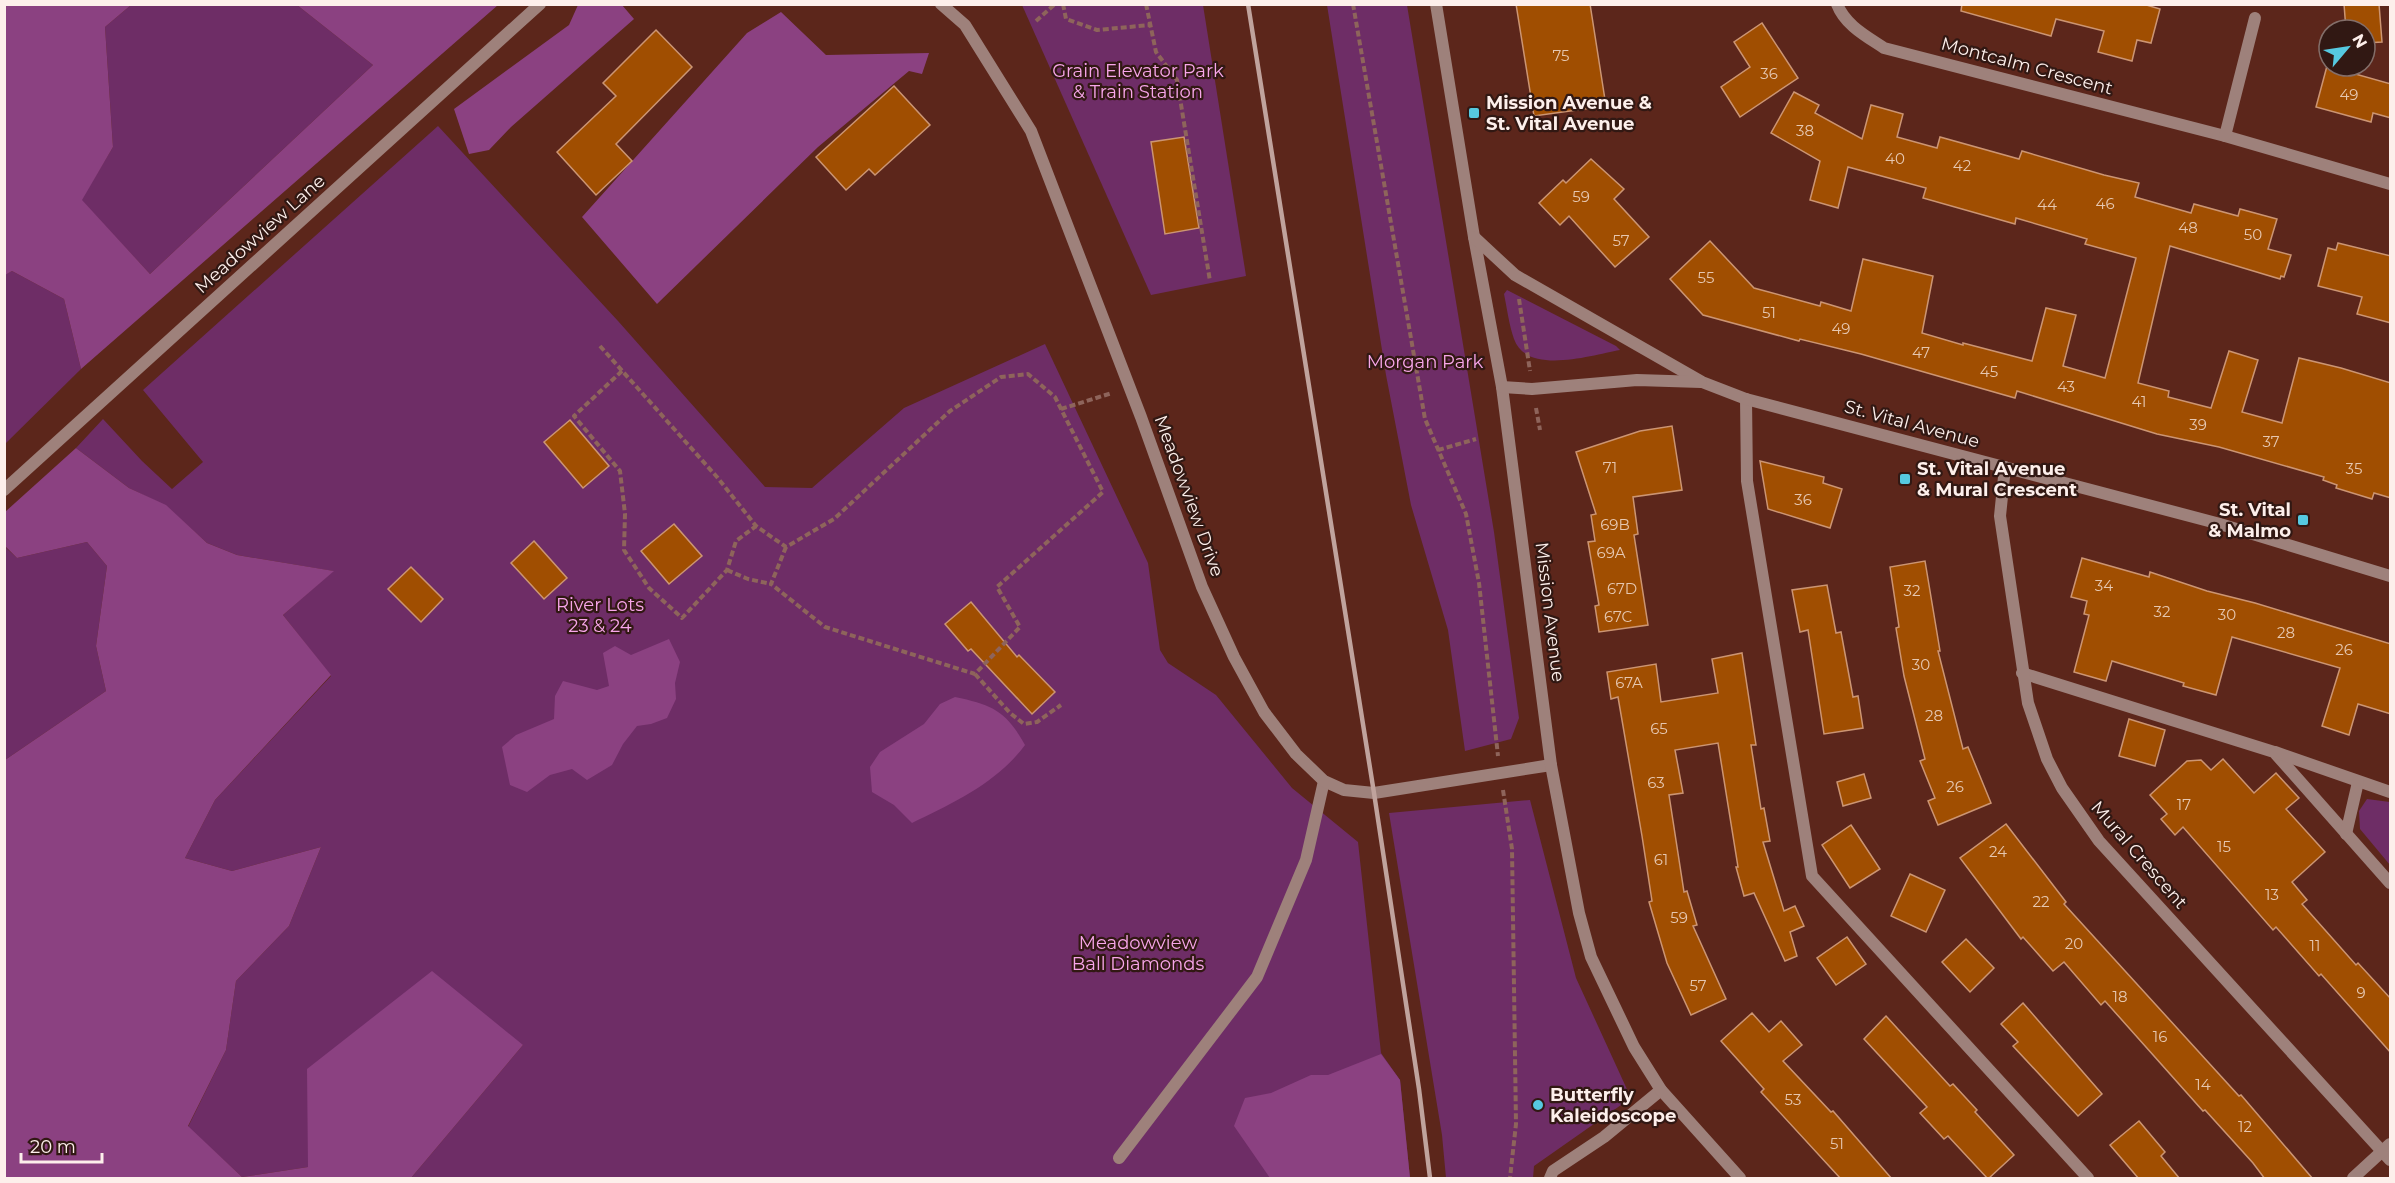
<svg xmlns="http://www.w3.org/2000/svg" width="2395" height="1183" font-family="Montserrat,sans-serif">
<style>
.green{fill:#6e2d66}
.forest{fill:#8b4181}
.building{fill:#a04e01;stroke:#cc9573;stroke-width:1.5}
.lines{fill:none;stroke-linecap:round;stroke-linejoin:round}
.path{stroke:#8e645b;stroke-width:4;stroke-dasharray:6 3;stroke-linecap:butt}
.service{stroke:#9e817b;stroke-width:12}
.minor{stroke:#9e817b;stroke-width:12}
.tertiary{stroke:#9e817b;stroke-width:12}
.rail{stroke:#c0a39d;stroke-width:4.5}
.poi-dot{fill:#56c9e0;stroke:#311813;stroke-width:2}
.labels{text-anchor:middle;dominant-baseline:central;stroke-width:4.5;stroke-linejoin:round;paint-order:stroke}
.number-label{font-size:15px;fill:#e6c7b0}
.street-label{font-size:18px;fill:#fdefeb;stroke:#311813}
.park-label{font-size:18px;fill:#f8a6ea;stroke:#311813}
.poi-label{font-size:18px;font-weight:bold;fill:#fdefeb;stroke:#311813;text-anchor:start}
</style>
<rect width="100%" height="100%" fill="#5c261b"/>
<!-- green -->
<g class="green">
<path d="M131,5H297L373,65L150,274L81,200L113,147L105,27Z"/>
<path d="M1022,5H1203L1246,276L1151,295Z"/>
<path d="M1327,5H1407L1494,532L1519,718L1511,739L1465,751L1448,630L1411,505L1386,375Z"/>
<path d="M438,126L618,321L765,487L812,488L904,408L1045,344L1148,563L1160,650L1168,663L1216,695L1292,788L1358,842L1381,1053L1400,1080L1410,1178H411L523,1045L308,1069V1167L242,1177L188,1127L226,1050L236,981L289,926L321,847L232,871L185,858L215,800L331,676L283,615L333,571L237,555L207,543L166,506L129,488L76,448L103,419L142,461L172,489L203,462L143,390Z"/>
<path d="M12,271L64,299L81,369L5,444L4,275Z"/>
<path d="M1507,290L1616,346L1620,350C1592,355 1527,376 1514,339C1509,325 1507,308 1504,294Z"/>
<path d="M87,542L107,566L96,646L106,691L5,760L4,546L17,558Z"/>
<path d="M2367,799L2390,802V865L2360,829L2359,811Z"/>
<path d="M1530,800L1576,978L1631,1098L1534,1166L1533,1178H1446L1442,1135L1389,813Z"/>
</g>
<!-- forest -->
<g class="forest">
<path d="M5,4L131,5L105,27L113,147L82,200L150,274L373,65L297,5H498L81,369L64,299L12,271L5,275Z"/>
<path d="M578,5H622L634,19L511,127L489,150L469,154L454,109L569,25Z"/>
<path d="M781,12L826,55L929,53L922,74L909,71L818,147L657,304L582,217L747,33Z"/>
<path d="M76,448L129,488L166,505L207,543L237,555L334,571L283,615L331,675L215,800L185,858L232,871L321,847L289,926L236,981L226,1050L188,1126L242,1177L308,1167L307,1069L432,971L523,1045L411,1178H5V760L106,691L96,646L107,566L87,542L17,558L5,546V512Z"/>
<path d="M669,639L680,662L675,683L676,699L667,718L651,724L637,726L623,744L612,765L587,780L572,769L550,775L527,792L510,785L502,747L516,735L554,719L555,696L563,681L597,690L609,686L603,653L615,646L631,655Z"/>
<path d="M955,697C993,705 1006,711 1025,745C997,783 953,803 912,823L894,805L872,792L870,767L880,752L924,724L940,704Z"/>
<path d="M1381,1054L1400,1080L1410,1178H1270L1234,1126L1245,1098L1271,1093L1311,1075H1328Z"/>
</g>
<!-- building -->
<g class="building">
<path d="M1516,4H1590L1606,106L1534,116Z"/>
<path d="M1962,4H2143L2160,9L2151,43L2137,40L2132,61L2098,52L2104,31L2056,19L2051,36L1961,11Z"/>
<path d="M2344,4H2379L2382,42L2365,43V30H2346Z"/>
<path d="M1762,23L1798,78L1740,117L1721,87L1750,67L1734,42Z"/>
<path d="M656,30L692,67L616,144L632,161L596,195L557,152L616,96L603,83Z"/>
<path d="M2327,66L2391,84V118L2373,113L2371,122L2316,107Z"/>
<path d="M894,86L930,125L875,175L869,169L846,190L816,157Z"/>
<path d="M1794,92L1819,105L1815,113L1862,139L1871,105L1903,114L1897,137L1937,148L1940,137L2019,159L2022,151L2104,175L2139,183L2135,197L2191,213L2194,204L2238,216L2240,209L2277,219L2268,249L2291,255L2284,277L2281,276L2280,279L2170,246L2138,383L2169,391L2168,397L2211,408L2229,351L2258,360L2242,412L2282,423L2299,358L2341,368L2391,383V498L2374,493L2372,499L2336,488L2337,485L2323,480L2324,477L2219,447L2157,434L2017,391L2015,398L1861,354L1800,339L1799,341L1703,315L1670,279L1710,241L1754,288L1820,306L1821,302L1851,311L1863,259L1933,276L1922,333L1963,345V343L2032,361L2046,308L2076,315L2063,366L2105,378L2136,258L2085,244L2087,239L2016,218L2015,224L1923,198L1926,188L1848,167L1838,208L1810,200L1820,161L1771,133Z"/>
<path d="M1184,137L1199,228L1165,234L1151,142Z"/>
<path d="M1591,159L1624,189L1614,199L1649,237L1615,267L1569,216L1560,225L1539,203L1563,180L1566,183Z"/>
<path d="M2338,243L2391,256V323L2357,314L2362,297L2318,286L2328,248L2336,250Z"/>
<path d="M570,420L609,466L583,488L544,442Z"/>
<path d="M1672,426L1682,490L1633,497L1638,534L1634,535L1648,625L1599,632L1595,606L1599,605L1588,542L1595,541L1591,515L1596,514L1576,452L1640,431Z"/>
<path d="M1760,461L1824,477L1823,483L1842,489L1830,528L1768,509Z"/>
<path d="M674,524L702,556L669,584L641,551Z"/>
<path d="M534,541L567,578L544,599L511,563Z"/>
<path d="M2082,558L2149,577L2150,572L2207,591L2255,603L2391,644V714L2358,704L2349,735L2322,726L2340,668L2232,637L2216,695L2183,686L2184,683L2112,661L2106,681L2074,672L2089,615L2084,614L2087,601L2071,597Z"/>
<path d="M1925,561L1940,651H1938L1963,749L1968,747L1991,803L1938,825L1928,801L1935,798L1920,761L1925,759L1904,676L1896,628L1899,627L1890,567Z"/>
<path d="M411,567L443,599L421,622L388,589Z"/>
<path d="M1827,585L1836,633L1841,632L1853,697L1858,696L1863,728L1824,734L1808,630L1800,632L1792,590Z"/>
<path d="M971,602L1017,657L1019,655L1055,692L1032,714L971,649L968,651L945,624Z"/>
<path d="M1742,653L1756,745H1751L1761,809L1764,808L1770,841L1763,842L1784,911L1795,906L1804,926L1790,932L1797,956L1785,961L1754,893L1744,896L1736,867H1738L1718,743L1675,750L1683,793L1669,795L1684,892L1687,891L1697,925L1693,926L1726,999L1691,1015L1667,963L1649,902L1652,901L1642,836L1618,697L1611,699L1607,672L1656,664L1661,702L1718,693L1712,659Z"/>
<path d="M2129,719L2165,730L2155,766L2119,756Z"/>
<path d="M2223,759L2254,793L2276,773L2299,798L2286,809L2325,852L2292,882L2307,900L2302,904L2356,965L2358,963L2391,999V1053L2321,974L2319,976L2276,927L2273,930L2183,827L2175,835L2161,819L2167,814L2150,795L2187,761L2201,760L2211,770Z"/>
<path d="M1864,774L1871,798L1843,806L1837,782Z"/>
<path d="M2006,824L2066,902L2064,904L2239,1096L2241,1095L2313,1179H2265L2253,1163L2205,1110L2203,1111L2105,1001L2101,1005L2064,962L2053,971L2023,937L2021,939L1960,858Z"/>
<path d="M1851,825L1880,869L1850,888L1822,845Z"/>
<path d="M1910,874L1945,890L1926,932L1891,916Z"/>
<path d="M1847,937L1866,964L1836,985L1817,958Z"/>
<path d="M1966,939L1994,968L1970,992L1942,962Z"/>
<path d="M2023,1003L2102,1094L2078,1116L2013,1046L2018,1042L2001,1024Z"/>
<path d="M1752,1013L1769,1032L1781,1021L1802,1045L1783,1061L1831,1112L1833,1111L1892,1179H1841L1761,1092L1764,1089L1721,1041Z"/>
<path d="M1886,1016L1950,1086L1953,1084L1977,1110L1975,1112L2014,1155L1988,1179L1948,1136L1944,1139L1920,1113L1927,1107L1864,1039Z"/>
<path d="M2139,1121L2165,1152L2161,1156L2180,1179H2139L2110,1145Z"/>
</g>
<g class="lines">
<!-- path -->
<g class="path">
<path d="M1063,4L1066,19L1097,30L1150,25"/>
<path d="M1146,4L1156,52L1177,80L1210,281"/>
<path d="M1353,4L1425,419L1466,514L1479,583L1498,756"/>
<path d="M1036,21L1055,4"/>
<path d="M1519,299L1530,371"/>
<path d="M600,346L717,477L756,526L786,547L834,519L950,411L1001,377L1028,374L1055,397L1103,492L997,587L1020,627L975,674L825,627L771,584L786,547"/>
<path d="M622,371L574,416L620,471L625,514L624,550L649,588L682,618L727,570L736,541L756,526"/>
<path d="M1536,408L1540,430"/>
<path d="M1061,409L1112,393"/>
<path d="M1438,450L1476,439"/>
<path d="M727,570L748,579L771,584"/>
<path d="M975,674L1010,713L1024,724L1037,722L1061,705"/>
<path d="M1503,790L1512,849L1516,1124L1510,1178"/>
</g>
<!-- service -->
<g class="service">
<path d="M1746,399L1747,481L1812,876L2088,1178"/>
<path d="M2022,673L2274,752L2390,883"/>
<path d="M2275,752L2390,792"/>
<path d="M2346,834L2358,782"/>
<path d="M1119,1158L1257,977L1306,860L1324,781"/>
<path d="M1550,1178L1553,1171L1604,1137L1661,1090"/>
</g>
<!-- minor -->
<g class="minor">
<path d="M1837,4C1845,25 1866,36 1884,48L2225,136L2390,184"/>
<path d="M2225,136L2255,18"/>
<path d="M2005,467L2000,516L2028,703L2047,759L2062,788L2099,841L2390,1160"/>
<path d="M4,490L540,4"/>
<path d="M2353,1178L2390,1144"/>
</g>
<!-- tertiary -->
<g class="tertiary">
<path d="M941,4L965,25L1031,131L1141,417L1202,587L1234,657L1264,712L1296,754L1324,781L1344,790L1374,793L1551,765"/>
<path d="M1436,4L1474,237L1502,387L1551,765L1579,913L1591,957L1634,1047L1661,1090L1740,1178"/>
<path d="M1474,237L1515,275L1702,382L1746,399L2220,524L2390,576"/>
<path d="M1502,387L1532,389L1637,380L1701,382"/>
</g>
<!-- rail -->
<path class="rail" d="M1248,4L1374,793L1419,1089L1430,1178"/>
</g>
<!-- markers -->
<g class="poi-dot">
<rect x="1468" y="107" width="12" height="12" rx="3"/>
<rect x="1899" y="473" width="12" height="12" rx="3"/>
<rect x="2297" y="514" width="12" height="12" rx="3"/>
<circle cx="1538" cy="1105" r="6"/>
</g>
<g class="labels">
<!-- number labels -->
<g class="number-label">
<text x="1561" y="55">75</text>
<text x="1769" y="73">36</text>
<text x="2349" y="94">49</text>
<text x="1805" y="130">38</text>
<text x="1895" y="158">40</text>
<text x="1962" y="165">42</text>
<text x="1581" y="196">59</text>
<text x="2105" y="203">46</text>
<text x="2047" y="204">44</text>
<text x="2188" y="227">48</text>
<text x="2253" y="234">50</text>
<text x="1621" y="240">57</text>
<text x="1706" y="277">55</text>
<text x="1769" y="312">51</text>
<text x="1841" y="328">49</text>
<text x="1921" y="352">47</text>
<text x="1989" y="371">45</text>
<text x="2066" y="386">43</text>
<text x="2139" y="401">41</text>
<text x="2198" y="424">39</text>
<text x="2271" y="441">37</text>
<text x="1610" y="467">71</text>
<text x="2354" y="468">35</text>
<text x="1803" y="499">36</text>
<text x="1615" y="524">69B</text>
<text x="1611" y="552">69A</text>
<text x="2104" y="585">34</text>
<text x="1622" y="588">67D</text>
<text x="1912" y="590">32</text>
<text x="2162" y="611">32</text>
<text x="2227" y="614">30</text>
<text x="1618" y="616">67C</text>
<text x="2286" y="632">28</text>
<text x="2344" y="649">26</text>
<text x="1921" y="664">30</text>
<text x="1629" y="682">67A</text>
<text x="1934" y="715">28</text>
<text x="1659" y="728">65</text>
<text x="1656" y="782">63</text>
<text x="1955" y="786">26</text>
<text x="2184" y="804">17</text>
<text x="2224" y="846">15</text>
<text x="1998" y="851">24</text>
<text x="1661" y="859">61</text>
<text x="2272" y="894">13</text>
<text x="2041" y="901">22</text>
<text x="1679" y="917">59</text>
<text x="2074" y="943">20</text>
<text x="2315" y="945">11</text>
<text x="1698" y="985">57</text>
<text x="2361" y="992">9</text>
<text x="2120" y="996">18</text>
<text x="2160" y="1036">16</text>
<text x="2203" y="1084">14</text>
<text x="1793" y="1099">53</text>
<text x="2245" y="1126">12</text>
<text x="1837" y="1143">51</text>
</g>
<!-- street labels -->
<g class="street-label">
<text transform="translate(2027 66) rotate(15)">Montcalm Crescent</text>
<text transform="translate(260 234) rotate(-42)">Meadowview Lane</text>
<text transform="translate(1912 424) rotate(15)">St. Vital Avenue</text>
<text transform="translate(1189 496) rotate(70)">Meadowview Drive</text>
<text transform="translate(1550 612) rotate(83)">Mission Avenue</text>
<text transform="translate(2139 855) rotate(49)">Mural Crescent</text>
</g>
<!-- park labels -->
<g class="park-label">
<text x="1138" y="71">Grain Elevator Park<tspan x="1138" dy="21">&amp; Train Station</tspan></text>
<text x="1425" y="362">Morgan Park</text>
<text x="600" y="605">River Lots<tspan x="600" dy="21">23 &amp; 24</tspan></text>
<text x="1138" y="943">Meadowview<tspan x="1138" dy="21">Ball Diamonds</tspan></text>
</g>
<!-- poi labels -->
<g class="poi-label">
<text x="1486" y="103">Mission Avenue &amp;<tspan x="1486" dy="21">St. Vital Avenue</tspan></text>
<text x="1917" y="469">St. Vital Avenue<tspan x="1917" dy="21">&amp; Mural Crescent</tspan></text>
<text x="2291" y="510" text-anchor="end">St. Vital<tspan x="2291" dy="21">&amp; Malmo</tspan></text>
<text x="1550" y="1095">Butterfly<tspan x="1550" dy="21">Kaleidoscope</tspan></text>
</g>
</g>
<!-- border -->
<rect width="2395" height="1183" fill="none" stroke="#fdefeb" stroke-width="12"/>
<!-- north arrow -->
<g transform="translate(2347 48) rotate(61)"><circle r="28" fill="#311813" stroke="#836e69" stroke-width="1.5"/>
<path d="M0-4.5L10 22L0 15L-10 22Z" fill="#56c9e0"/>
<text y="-9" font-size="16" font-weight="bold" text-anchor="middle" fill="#fdefeb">N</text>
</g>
<!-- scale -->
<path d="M21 1153v9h81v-9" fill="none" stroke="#fdefeb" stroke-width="3"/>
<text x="30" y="1153" font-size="18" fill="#fdefeb" stroke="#311813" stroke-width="4.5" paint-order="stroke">20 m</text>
</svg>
